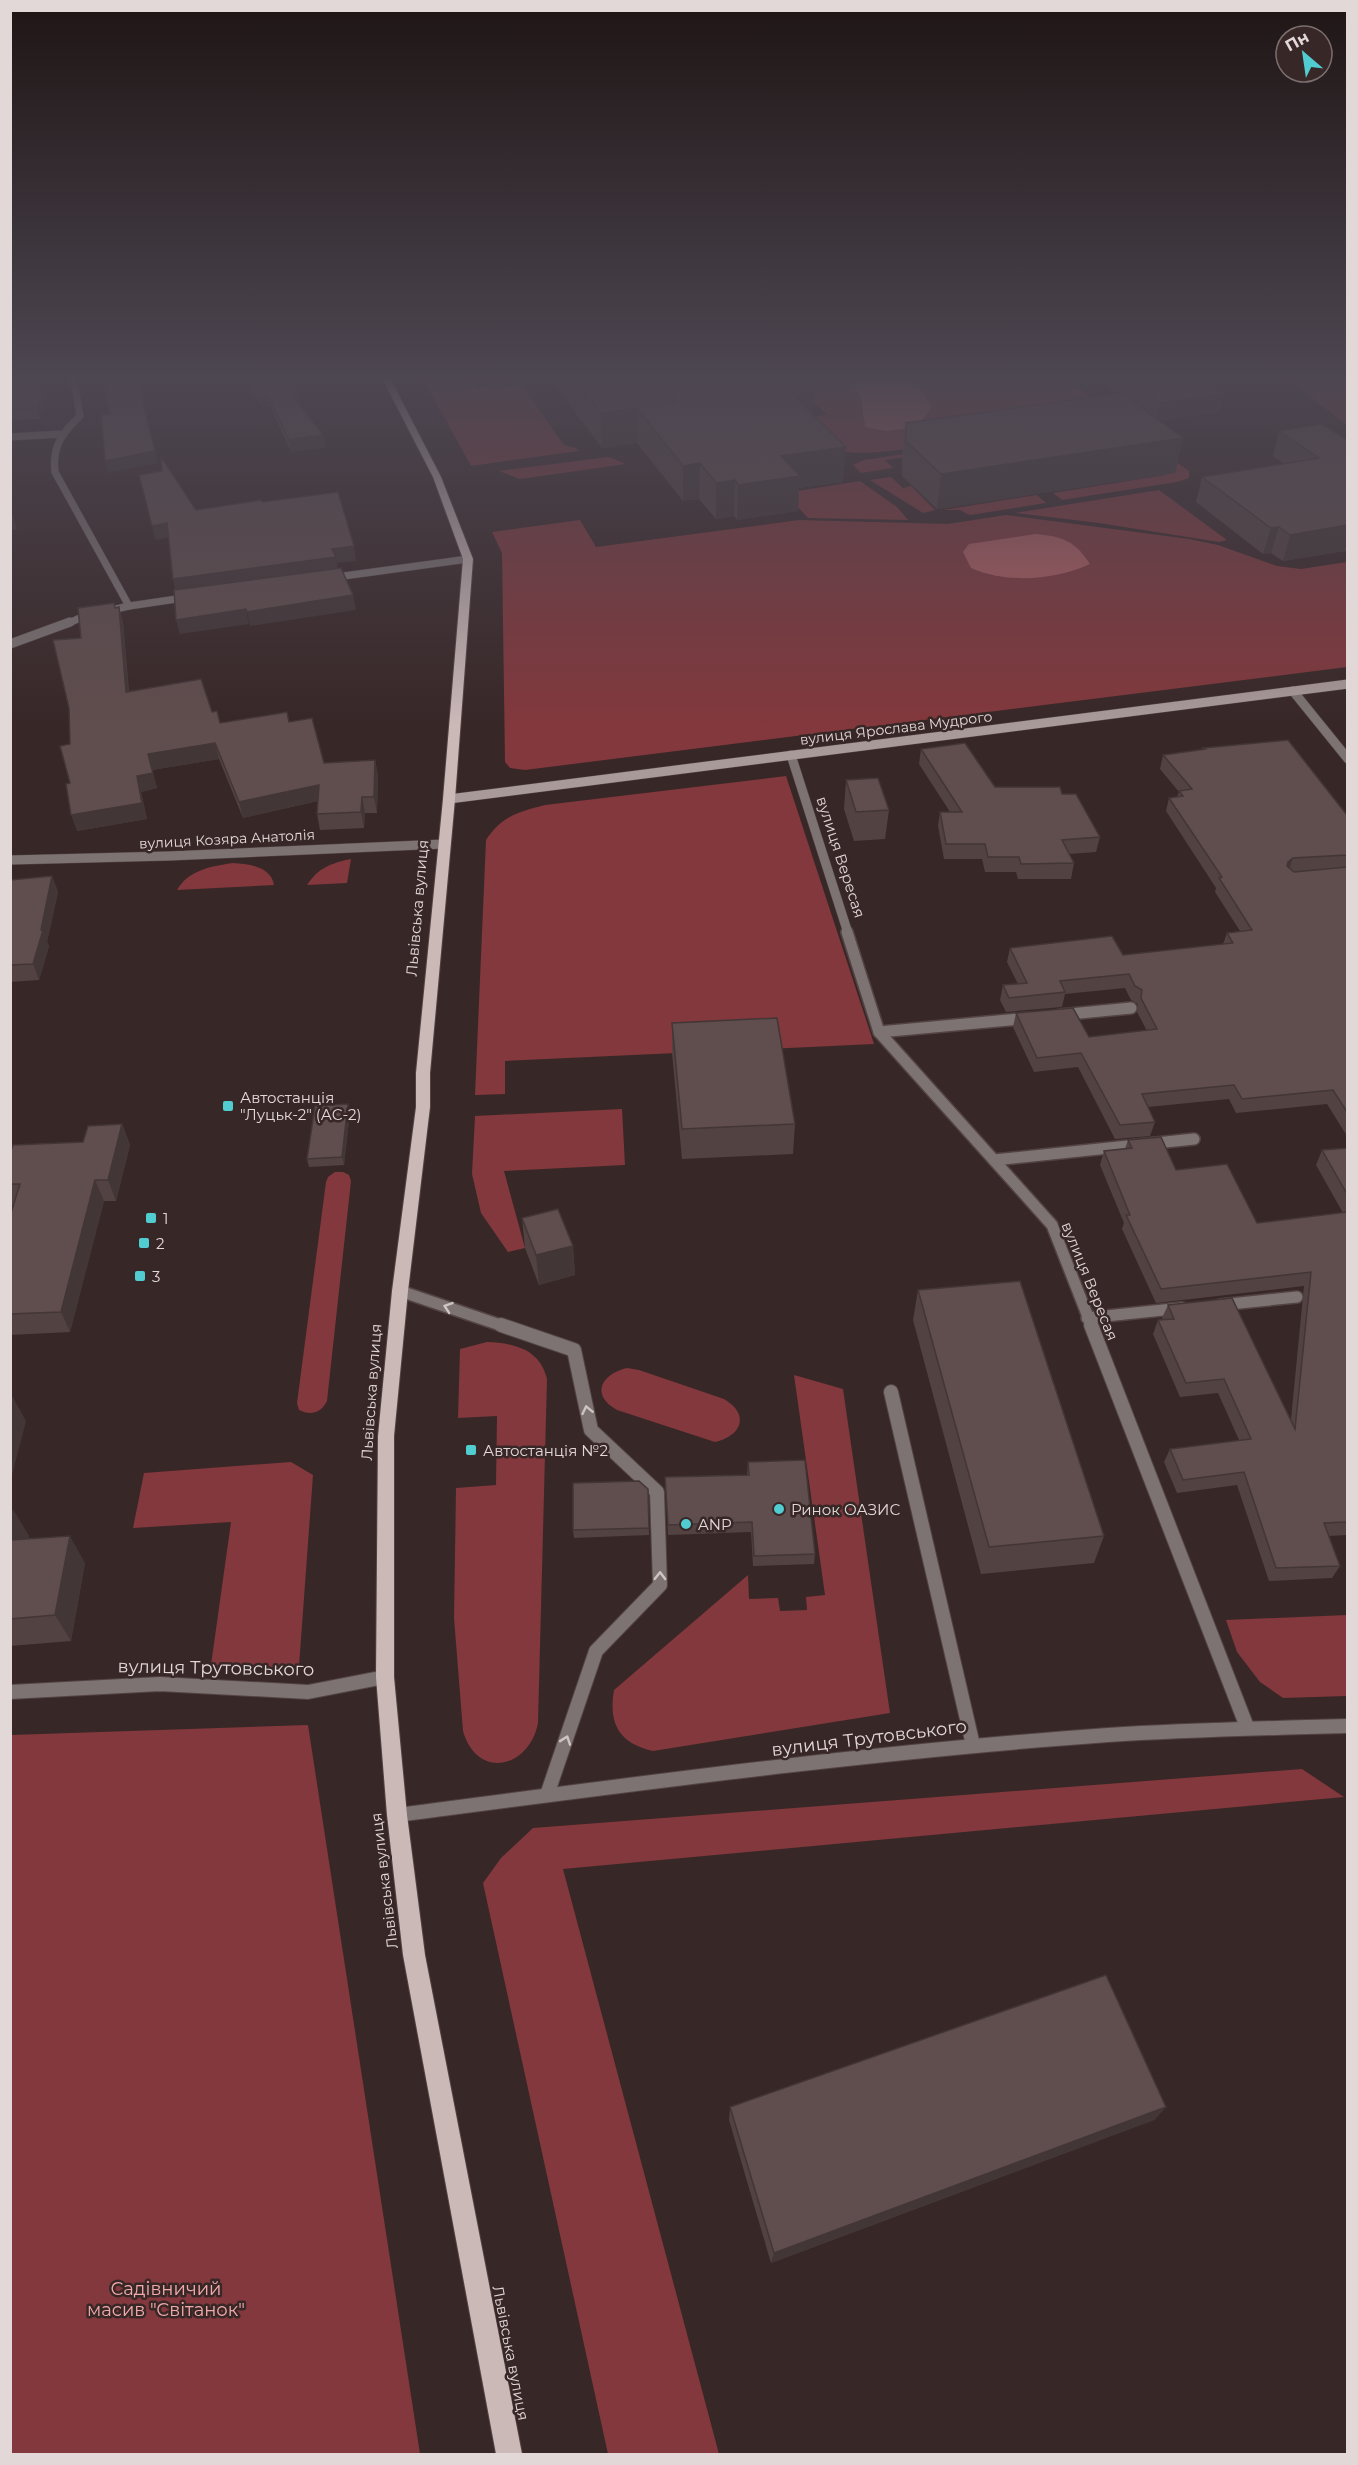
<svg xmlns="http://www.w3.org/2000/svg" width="1358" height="2465" font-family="Montserrat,sans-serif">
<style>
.green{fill:#82383c}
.water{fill:#b55f62}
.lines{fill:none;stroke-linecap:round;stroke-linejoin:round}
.service-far3-casing{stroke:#534343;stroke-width:8}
.service-far2-casing{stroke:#534343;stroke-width:10}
.service-far1-casing{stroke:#534343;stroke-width:14}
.service-casing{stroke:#534343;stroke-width:16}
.minor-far3-casing{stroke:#534343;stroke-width:8}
.minor-far2-casing{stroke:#534343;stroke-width:10}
.minor-far1-casing{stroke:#534343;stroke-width:14}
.minor-casing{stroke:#534343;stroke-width:16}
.secondary-casing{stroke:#534343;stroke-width:10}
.primary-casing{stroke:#534343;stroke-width:2}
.service-far3{stroke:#7c7372;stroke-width:7}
.service-far2{stroke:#7c7372;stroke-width:9}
.service-far1{stroke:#7c7372;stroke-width:11}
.service{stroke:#7c7372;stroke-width:14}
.minor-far3{stroke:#7c7372;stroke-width:7}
.minor-far2{stroke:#7c7372;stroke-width:9}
.minor-far1{stroke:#7c7372;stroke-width:11}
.minor{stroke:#7c7372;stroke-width:14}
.secondary{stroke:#a99a9a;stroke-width:9}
.primary{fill:#cbb9b8;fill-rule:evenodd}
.wall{fill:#534242}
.shaded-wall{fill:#433636}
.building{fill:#604d4d;stroke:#433636;stroke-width:1.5}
.oneway{stroke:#cec4c4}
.poi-dot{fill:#51ccd1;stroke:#382727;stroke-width:2}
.labels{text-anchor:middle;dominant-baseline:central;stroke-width:5;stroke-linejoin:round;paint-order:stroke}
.far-street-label{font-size:14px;fill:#e3d8d8;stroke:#382727}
.street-label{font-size:15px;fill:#e3d8d8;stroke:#382727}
.poi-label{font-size:15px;fill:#e3d8d8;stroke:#382727;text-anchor:start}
.near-street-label{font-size:18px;fill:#e3d8d8;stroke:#382727}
.near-park-label{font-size:18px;fill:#f2abab;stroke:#382727}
</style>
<rect width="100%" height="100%" fill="#382727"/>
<!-- green -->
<g class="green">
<path d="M424,380H455L457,383L472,381L476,388L488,386L486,383L503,381L506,386L521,384L564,445L576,448L579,451L471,466Z"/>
<path d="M781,380H850L861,398L865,427H917L932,407L915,380H1069L1114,415C1078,421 863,462 844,451C835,446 821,425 814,417L827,414L808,398Z"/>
<path d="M1285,380H1347V425L1289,380Z"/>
<path d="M992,441L996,444L885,460L893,468L861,473L853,465L864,460Z"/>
<path d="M609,457L626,464L520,479L499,471Z"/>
<path d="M1172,459L1189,471V478L1177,482L1062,500L1053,493L1166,475Z"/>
<path d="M891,477L903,488L911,486L935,510L923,513L870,480Z"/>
<path d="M860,481L897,507L908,520L808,518L785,493Z"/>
<path d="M1159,490L1227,540L1219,542L1099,523L1015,513Z"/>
<path d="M1037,495L1046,503L970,515L960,510H943Z"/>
<path d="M1006,515L1189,539L1218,545L1277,566L1301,569L1347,562V667L525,770L510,768L505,762L502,553L492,532L580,520L596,547L799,520L948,524Z"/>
<path d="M786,776L874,1044L505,1061V1094L475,1095L486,840C502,816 518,812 545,805Z"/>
<path d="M351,859L347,883L307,885C318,868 331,863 351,859Z"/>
<path d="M233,863C248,864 271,866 274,885L177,890C188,870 212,866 233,863Z"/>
<path d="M622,1109L625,1165L504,1171L525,1248L508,1252L481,1213L472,1174L475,1116Z"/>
<path d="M335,1172H343L349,1175L351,1181L327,1401C321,1413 311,1416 299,1410L297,1403L326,1182L328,1177Z"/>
<path d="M487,1342C514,1343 540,1349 547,1379L538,1723C529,1769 477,1780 463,1731L454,1618L456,1488L496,1485L497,1416L458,1418L460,1349Z"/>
<path d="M627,1368L639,1370L724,1399C750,1414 742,1436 715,1442L617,1410C590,1395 601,1374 627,1368Z"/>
<path d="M794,1375L843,1389L890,1713L653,1751C620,1743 608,1725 614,1690L748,1575L749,1599L778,1598L780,1611L807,1610L806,1597L825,1595Z"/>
<path d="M291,1462L313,1475L299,1666L287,1670L211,1665L231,1522L133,1528L144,1473Z"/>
<path d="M1347,1615V1696L1283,1698L1260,1682L1237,1652L1226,1620Z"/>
<path d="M308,1725L420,2454H11V1735Z"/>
<path d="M1302,1769L1344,1797L563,1869L719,2454H608L483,1883L501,1858L533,1828Z"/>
</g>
<!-- water -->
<g class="water">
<path d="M850,380H915L932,407L917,427L886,431L865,427L861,398Z"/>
<path d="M1036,534C1063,537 1074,540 1090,564C1055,580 1007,584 971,568L963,552L969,544Z"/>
</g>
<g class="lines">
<defs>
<path id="service-far3" d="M67,624L82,617L129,606"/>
<path id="service-far2" d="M10,644L70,622"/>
<g id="service-far1">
<path d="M1060,1015L1131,1008"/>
<path d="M879,1032L1030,1018"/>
<path d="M994,1160L1194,1139"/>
<path d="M400,1291L506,1327"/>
<path d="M1220,1305L1297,1297"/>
<path d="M1087,1318L1182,1308"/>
</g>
<g id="service">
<path d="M501,1325L574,1350L591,1430L657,1492L660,1585L596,1651L547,1795"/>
<path d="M891,1392L973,1745"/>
</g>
<g id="minor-far3">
<path d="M74,380L80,416C62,433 52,446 55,472L129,606L190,597"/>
<path d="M10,437L60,434"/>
<path d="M329,578L468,559"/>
</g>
<g id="minor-far2">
<path d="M1293,691L1348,759"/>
<path d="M791,755L848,933"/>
<path d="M10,860L169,856L444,844"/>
</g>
<path id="minor-far1" d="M847,932L879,1032L1052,1225L1092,1327"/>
<g id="minor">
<path d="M1091,1325L1247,1727"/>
<path d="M10,1692L160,1684L308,1692L385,1677"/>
<path d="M397,1815C634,1784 870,1752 1108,1735C1188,1730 1268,1728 1348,1726"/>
</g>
<path id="secondary" d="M449,799L1348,684"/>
<path id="primary" d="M383,380H391L441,477L473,559L455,799L430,1073V1107L408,1291L394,1436V1677L407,1815L425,1955L522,2454H496L403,1955L387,1815L376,1677L378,1436L392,1291L416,1107V1073L443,799L463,559L433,477Z"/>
</defs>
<!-- service-far3 casing -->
<use href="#service-far3" class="service-far3-casing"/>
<!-- service-far2 casing -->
<use href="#service-far2" class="service-far2-casing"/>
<!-- service-far1 casing -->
<use href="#service-far1" class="service-far1-casing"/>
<!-- service casing -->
<use href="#service" class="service-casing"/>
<!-- minor-far3 casing -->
<use href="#minor-far3" class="minor-far3-casing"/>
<!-- minor-far2 casing -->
<use href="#minor-far2" class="minor-far2-casing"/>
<!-- minor-far1 casing -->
<use href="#minor-far1" class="minor-far1-casing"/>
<!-- minor casing -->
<use href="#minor" class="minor-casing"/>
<!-- secondary casing -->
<use href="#secondary" class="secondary-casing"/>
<!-- primary casing -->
<use href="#primary" class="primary-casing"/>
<!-- service-far3 -->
<use href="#service-far3" class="service-far3"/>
<!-- service-far2 -->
<use href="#service-far2" class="service-far2"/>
<!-- service-far1 -->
<use href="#service-far1" class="service-far1"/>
<!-- service -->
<use href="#service" class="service"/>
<!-- minor-far3 -->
<use href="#minor-far3" class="minor-far3"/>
<!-- minor-far2 -->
<use href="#minor-far2" class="minor-far2"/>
<!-- minor-far1 -->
<use href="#minor-far1" class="minor-far1"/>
<!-- minor -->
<use href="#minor" class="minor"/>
<!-- secondary -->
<use href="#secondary" class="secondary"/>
<!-- primary -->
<use href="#primary" class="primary"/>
</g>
<!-- wall -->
<g class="wall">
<path d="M10,380L45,406L40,419L10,420Z"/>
<path d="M243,380H291L299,402H298L323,435L326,447L291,452L270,406L263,407Z"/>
<path d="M551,380H648L654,388V380H816L814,414H812L843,482L799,488L798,511L737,520L734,516L716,519L699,499L683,501L637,443L602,448Z"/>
<path d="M1097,380H1204L1224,393L1219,412L1160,421L1183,438L1175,473L937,509L902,476V458L906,423L1117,394Z"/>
<path d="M1279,431L1347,440V552L1345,551L1283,561L1271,553L1263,554L1196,502L1202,477L1284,464L1273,456Z"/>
<path d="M115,608L123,622L129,691L212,712L220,723L289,722L324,763L375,760L378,776L377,813H365L364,828L320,830L317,814L318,801L243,818L219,759L152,770L157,788L141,792L147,819L77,831L70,783V744L81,638Z"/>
<path d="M1203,748L1347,815V1136L1327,1104L1236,1113L1229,1099L1148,1107L1155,1122L1150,1136L1115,1139L1078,1067L1034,1072L1013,1027L1016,1013L1089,1037L1147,1031L1137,1012L1138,1004L1131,1000L1125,988L1065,994L1062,1007L1006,1012L1000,1000L1003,985L1018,984L1007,962L1010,948L1123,955L1223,944L1227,933L1240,931L1215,892L1216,888L1166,811L1169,798L1177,797L1179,792L1160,769L1163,755L1203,750Z"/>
<path d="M921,749L995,787L1062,794L1100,837L1096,852L1069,854L1074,863L1071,879H1018L1016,872H985L982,859H944L938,826L940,812H950L919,764Z"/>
<path d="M846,780L889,810L885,839L854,841L844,809Z"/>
<path d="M52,876L58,892L47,942L49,946L39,980L10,982V880Z"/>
<path d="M672,1023L795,1124L793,1154L682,1159L672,1053Z"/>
<path d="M348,1104L350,1112L344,1165L309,1167L307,1159Z"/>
<path d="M122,1124L130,1145L116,1201H104L70,1332L10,1335V1216L14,1205H10V1153L83,1142Z"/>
<path d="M1128,1140L1176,1170L1257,1223L1343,1213L1316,1165L1322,1150L1347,1148V1535L1329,1536L1340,1566L1332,1578L1269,1581L1237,1485L1177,1493L1164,1462L1170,1449L1239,1440L1218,1393L1180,1397L1153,1334L1158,1320H1163L1162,1318L1168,1305L1291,1419L1304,1286L1156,1303L1122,1229L1124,1223L1100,1165L1104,1151L1125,1149Z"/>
<path d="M522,1218L573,1246L575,1275L539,1285L525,1248Z"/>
<path d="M918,1290L1104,1536L1094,1563L981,1574L913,1320Z"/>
<path d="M748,1462L815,1554L814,1564L753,1566L751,1532L668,1535L665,1477L747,1475Z"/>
<path d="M648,1489L649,1535L574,1538L573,1530Z"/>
<path d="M10,1509L29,1536L28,1539L85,1563L71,1641L10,1646Z"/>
<path d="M730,2107H1166L1154,2120L771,2263L729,2120Z"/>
</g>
<!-- shaded-wall -->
<g class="shaded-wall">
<path d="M39,380H41L45,406L40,419L37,408Z"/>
<path d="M140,380L142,384L146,414L143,402Z"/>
<path d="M816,380L814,414L781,418L782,384Z"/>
<path d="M297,389L299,402L291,403L289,391Z"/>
<path d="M1224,393L1219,412L1156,422L1160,403Z"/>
<path d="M267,394L270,406L263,407L260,395Z"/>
<path d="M637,408V443L602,448L601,413Z"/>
<path d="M323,435L326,447L291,452L289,440Z"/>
<path d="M1183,438L1175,473L937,509L941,474Z"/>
<path d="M846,447L843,482L799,488L798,511L737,520L738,485L781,456Z"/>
<path d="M155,451L158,463L108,473L105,461Z"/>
<path d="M700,463L699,499L683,501V466Z"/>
<path d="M735,480L734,516L716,519V483Z"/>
<path d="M10,507L17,529L10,531Z"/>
<path d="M167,523L171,537L156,540L152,526Z"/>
<path d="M1347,525V541L1345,551L1283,561L1290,535Z"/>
<path d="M1279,527L1271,553L1263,554L1271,528Z"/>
<path d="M354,546L356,561L337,563L338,571L176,594L173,579L332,549Z"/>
<path d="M353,595L356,610L250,626L247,612Z"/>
<path d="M119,607L123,622L130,707L126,692Z"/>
<path d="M246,609L249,624L180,634L176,620Z"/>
<path d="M215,743L219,759L152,770L148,754Z"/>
<path d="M375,760L378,776L377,813L374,797Z"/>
<path d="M153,773L157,788L141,792L147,819L77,831L71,815L137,776Z"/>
<path d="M319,785L322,800L243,818L239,802Z"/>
<path d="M362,797L365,813L364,828L361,812Z"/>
<path d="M1293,858L1288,872L1283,876L1288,862Z"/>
<path d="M52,876L58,892L47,942L49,946L39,980L33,964Z"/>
<path d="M348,1104L350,1112L344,1165L342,1157Z"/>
<path d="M122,1124L130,1145L116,1201L108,1180Z"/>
<path d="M95,1180L104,1201L70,1332L61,1312Z"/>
<path d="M573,1246L575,1275L539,1285L536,1255Z"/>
<path d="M10,1392L26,1421L10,1483Z"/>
<path d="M13,1509L29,1536L22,1568L10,1549V1519Z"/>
<path d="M70,1536L85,1563L71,1641L55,1615Z"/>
<path d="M1166,2107L1154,2120L771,2263L774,2253Z"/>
</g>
<!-- building -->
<g class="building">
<path d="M10,380H39L42,395L37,408L10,409Z"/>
<path d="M103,380H140L143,402L155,451L105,461L101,415L110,414Z"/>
<path d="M249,380H290L297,389L289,391L323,435L289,440L267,394L260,395Z"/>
<path d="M575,380H648L664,401L670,403L674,401V395L662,380H816L782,384L846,447L781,456L800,476L738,485L735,480L716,483L700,463L683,466L637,408L601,413Z"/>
<path d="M1127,380H1204L1224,393L1160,403Z"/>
<path d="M1122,393L1183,438L941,474L906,441V423Z"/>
<path d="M1322,424L1347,440V525L1290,535L1279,527L1271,528L1202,477L1319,458L1279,431Z"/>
<path d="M161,457L196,510L261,500L262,502L338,492L354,546L332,549L336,557L173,579L167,523L152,526L139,475L162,471Z"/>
<path d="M341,568L353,595L247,612L246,609L176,620L174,590Z"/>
<path d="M114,603L115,608L119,607L126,692L201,679L212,712L217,711L220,723L287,712L289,722L312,718L324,763L375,760L374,797H362L361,812L317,814L319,785L239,802L215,743L148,754L153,773L137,776L142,803L71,815L66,784L70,783L60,746L70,744L69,708L53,640L81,638L78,608Z"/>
<path d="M1288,740L1347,815V855L1293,858L1288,862L1287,866L1294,872L1347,867V1112L1333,1090L1242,1099L1234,1085L1142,1094L1155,1122L1120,1125L1081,1053L1037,1058L1016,1013L1073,1008L1089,1037L1157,1029L1141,998L1142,990L1135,986L1129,974L1060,981L1065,992L1009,998L1003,985L1027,983L1010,948L1112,936L1123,955L1233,943L1227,933L1252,930L1219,878L1222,877L1169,798L1183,796L1179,791L1192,789L1163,755L1205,749L1203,748Z"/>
<path d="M965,743L995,787H1060L1062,794H1076L1100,837L1062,840L1074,863L1021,864L1019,857H988L985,844H946L940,812H962L921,749Z"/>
<path d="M878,778L889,810L856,812L846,780Z"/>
<path d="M52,876L41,930H43L33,964L10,965V880Z"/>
<path d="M777,1018L795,1124L682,1129L672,1023Z"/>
<path d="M348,1104L342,1157L307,1159L315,1106Z"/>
<path d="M122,1124L108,1180H95L61,1312L10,1314V1216L20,1184H10V1153L13,1145L83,1142L88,1126Z"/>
<path d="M1161,1137L1176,1170L1227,1164L1257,1223L1347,1212V1522L1324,1523L1340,1566L1276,1568L1244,1472L1183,1480L1170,1449L1251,1439L1224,1379L1186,1383L1158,1320L1174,1319L1168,1305L1232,1298L1295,1429L1311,1272L1161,1289L1126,1215H1130L1104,1151L1132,1148L1128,1140Z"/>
<path d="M1347,1148V1194L1322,1150Z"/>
<path d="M558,1209L573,1246L536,1255L522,1218Z"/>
<path d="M1020,1281L1104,1536L989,1547L918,1290Z"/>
<path d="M805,1460L815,1554L754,1556L752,1522L668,1525L665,1477L749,1475L748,1462Z"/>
<path d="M639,1481L648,1489L649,1528L573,1530V1483Z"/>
<path d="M70,1536L55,1615L10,1619V1540Z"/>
<path d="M1106,1975L1166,2107L774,2253L730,2107Z"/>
</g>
<!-- one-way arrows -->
<defs><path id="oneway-chevron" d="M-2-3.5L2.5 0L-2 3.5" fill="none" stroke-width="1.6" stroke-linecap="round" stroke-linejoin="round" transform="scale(1.5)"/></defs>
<g class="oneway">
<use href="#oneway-chevron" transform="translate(448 1307) rotate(-161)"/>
<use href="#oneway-chevron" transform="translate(587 1410) rotate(-102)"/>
<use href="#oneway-chevron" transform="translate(660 1576) rotate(-89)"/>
<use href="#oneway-chevron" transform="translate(566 1740) rotate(-71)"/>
</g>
<!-- sky -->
<linearGradient id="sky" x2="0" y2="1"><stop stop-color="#1f1515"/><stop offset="0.52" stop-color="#4d4752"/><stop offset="1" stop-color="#4d4752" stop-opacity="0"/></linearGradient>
<rect width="1358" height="725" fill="url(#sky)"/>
<!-- markers -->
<g class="poi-dot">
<rect x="222" y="1100" width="12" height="12" rx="3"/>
<rect x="145" y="1212" width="12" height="12" rx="3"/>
<rect x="138" y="1237" width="12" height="12" rx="3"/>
<rect x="134" y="1270" width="12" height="12" rx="3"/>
<rect x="465" y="1444" width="12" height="12" rx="3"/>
<circle cx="779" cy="1509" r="6"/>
<circle cx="686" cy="1524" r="6"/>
</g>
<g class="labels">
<!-- far-street labels -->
<g class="far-street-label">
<text transform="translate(896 728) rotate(-7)">вулиця Ярослава Мудрого</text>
<text transform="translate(227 839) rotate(-3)">вулиця Козяра Анатолія</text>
</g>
<!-- street labels -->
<g class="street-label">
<text transform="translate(841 857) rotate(72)">вулиця Вересая</text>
<text transform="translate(417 908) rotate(-85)">Львівська вулиця</text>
<text transform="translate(1090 1281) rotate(68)">вулиця Вересая</text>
<text transform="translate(371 1392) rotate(-86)">Львівська вулиця</text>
<text transform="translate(384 1881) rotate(-97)">Львівська вулиця</text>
<text transform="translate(511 2353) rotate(79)">Львівська вулиця</text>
</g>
<!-- poi labels -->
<g class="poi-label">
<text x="240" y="1097">Автостанція<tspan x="240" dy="17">"Луцьк-2" (АС-2)</tspan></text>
<text x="163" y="1218">1</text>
<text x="156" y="1243">2</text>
<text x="152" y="1276">3</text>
<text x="483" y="1450">Автостанція №2</text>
<text x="791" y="1509">Ринок ОАЗИС</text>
<text x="698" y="1524">ANP</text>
</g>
<!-- near-street labels -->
<g class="near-street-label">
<text transform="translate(216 1668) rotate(1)">вулиця Трутовського</text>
<text transform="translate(869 1738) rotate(-7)">вулиця Трутовського</text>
</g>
<!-- near-park labels -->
<g class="near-park-label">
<text x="166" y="2289">Садівничий<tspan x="166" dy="21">масив "Світанок"</tspan></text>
</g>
</g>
<!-- border -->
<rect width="1358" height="2465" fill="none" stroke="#e3d8d8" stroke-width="24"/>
<!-- north arrow -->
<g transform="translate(1304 54) rotate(331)"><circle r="28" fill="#382727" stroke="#7c6e6e" stroke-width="1.5"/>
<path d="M0-4.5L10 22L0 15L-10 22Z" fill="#51ccd1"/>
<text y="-9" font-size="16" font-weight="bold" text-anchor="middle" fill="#e3d8d8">Пн</text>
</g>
</svg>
